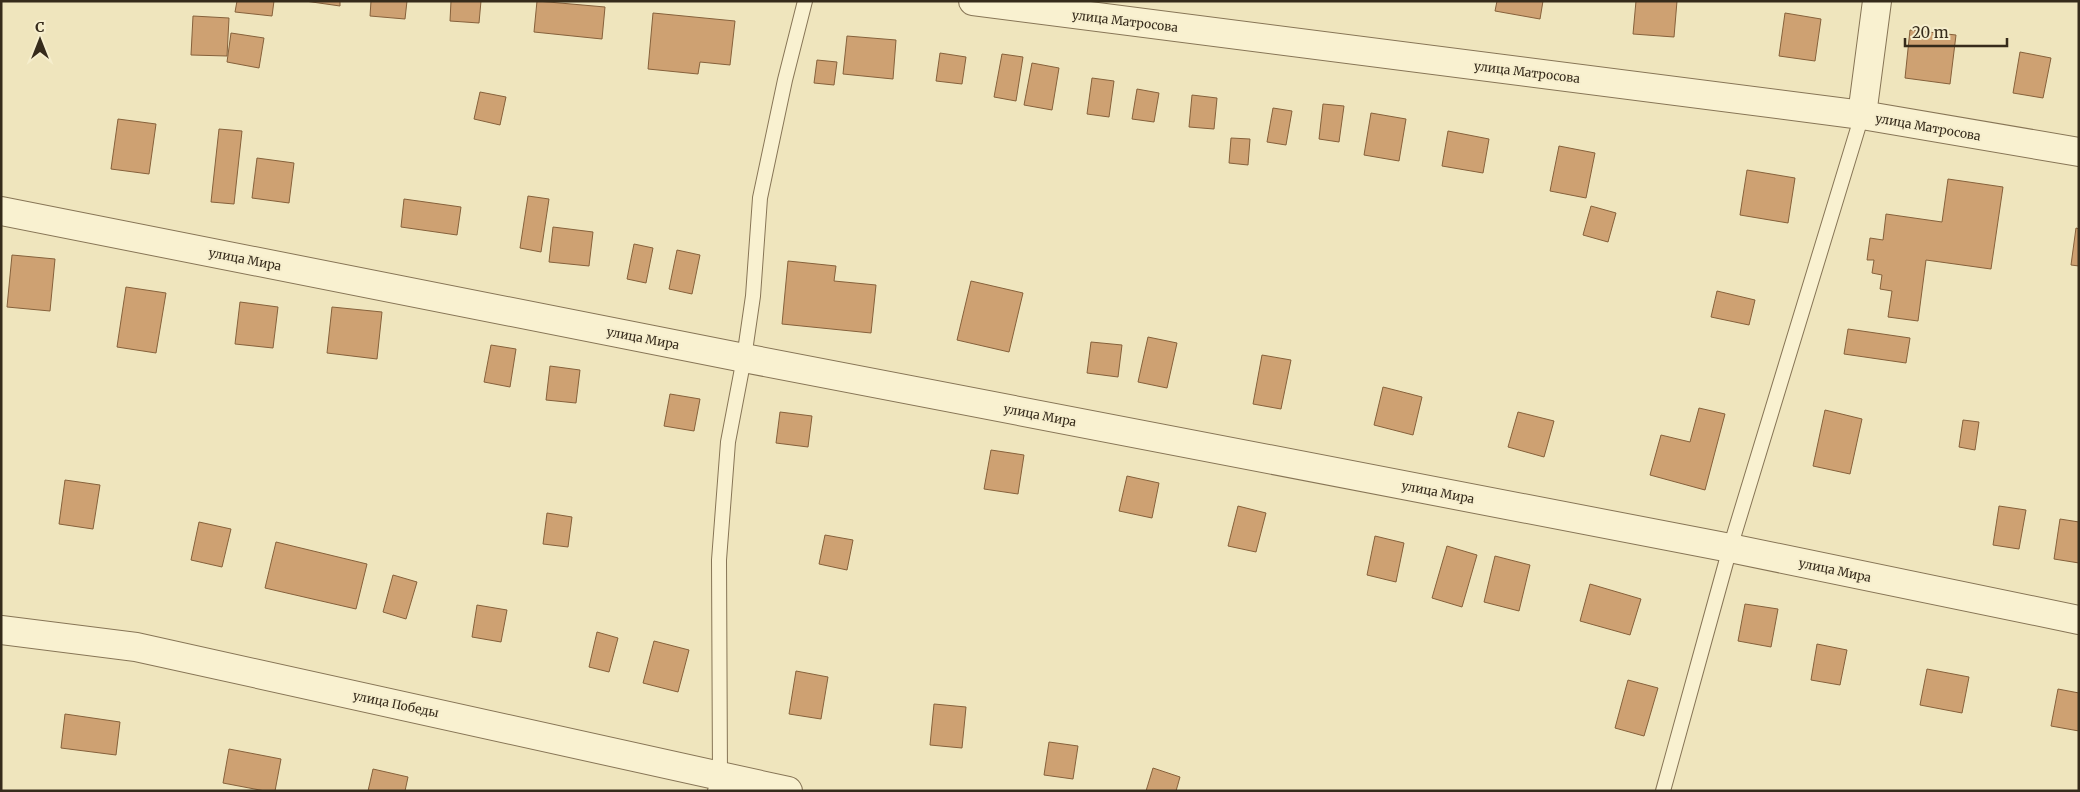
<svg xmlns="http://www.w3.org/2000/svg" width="2080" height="792" font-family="Merriweather,serif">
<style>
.building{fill:#cea172;stroke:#86613b}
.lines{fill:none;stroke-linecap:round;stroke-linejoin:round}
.service-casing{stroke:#877556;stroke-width:16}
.minor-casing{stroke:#877556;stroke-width:30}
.tertiary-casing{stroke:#877556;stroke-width:30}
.service{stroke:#f9f1d0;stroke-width:14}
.minor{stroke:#f9f1d0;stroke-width:28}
.tertiary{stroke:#f9f1d0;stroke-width:28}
.labels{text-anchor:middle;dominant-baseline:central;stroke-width:4;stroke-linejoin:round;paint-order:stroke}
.street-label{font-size:12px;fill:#362b1b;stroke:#f6eecd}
</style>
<rect width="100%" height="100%" fill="#efe5bd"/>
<!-- building -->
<g class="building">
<path d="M237,1H274L272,16L235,12Z"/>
<path d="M305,1H340V6Z"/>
<path d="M371,1H407L405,19L370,16Z"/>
<path d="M451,1H481L479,23L450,21Z"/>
<path d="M537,1L605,7L602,39L534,32Z"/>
<path d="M1497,1H1543L1540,19L1495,11Z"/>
<path d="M1636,1H1677L1674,37L1633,34Z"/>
<path d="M653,13L735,21L730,65L700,62L698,74L648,69Z"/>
<path d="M1785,13L1821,19L1815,61L1779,56Z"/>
<path d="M193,16L229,18L227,56L191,55Z"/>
<path d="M1910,30L1956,35L1950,84L1905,78Z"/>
<path d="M231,33L264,38L259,68L227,62Z"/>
<path d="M847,36L896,40L893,79L843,74Z"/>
<path d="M2020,52L2051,58L2043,98L2013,93Z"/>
<path d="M940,53L966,57L962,84L936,81Z"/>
<path d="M1002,54L1023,57L1016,101L994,97Z"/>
<path d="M817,60L837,62L834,85L814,83Z"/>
<path d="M1032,63L1059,68L1052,110L1024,105Z"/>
<path d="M1092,78L1114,81L1109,117L1087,114Z"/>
<path d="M1137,89L1159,93L1154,122L1132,119Z"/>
<path d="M480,92L506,97L500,125L474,119Z"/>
<path d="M1192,95L1217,98L1214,129L1189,127Z"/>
<path d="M1323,104L1344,106L1339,142L1319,139Z"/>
<path d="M1273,108L1292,111L1286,145L1267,142Z"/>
<path d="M1371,113L1406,119L1399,161L1364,155Z"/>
<path d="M118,119L156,124L149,174L111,169Z"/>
<path d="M219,129L242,131L234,204L211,202Z"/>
<path d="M1448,131L1489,139L1483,173L1442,166Z"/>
<path d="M1231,138L1250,139L1248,165L1229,163Z"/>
<path d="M1559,146L1595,153L1586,198L1550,191Z"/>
<path d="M257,158L294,163L289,203L252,198Z"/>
<path d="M1747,170L1795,178L1788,223L1740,215Z"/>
<path d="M1948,179L2003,187L1991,269L1926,260L1918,321L1888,317L1892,291L1880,289L1882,275L1872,273L1874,260H1867L1870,238L1883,240L1886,214L1942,222Z"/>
<path d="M528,196L549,199L541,252L520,248Z"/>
<path d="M404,199L461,207L457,235L401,227Z"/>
<path d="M1591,206L1616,213L1608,242L1583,235Z"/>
<path d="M553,227L593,232L589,266L549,262Z"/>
<path d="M2076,228L2079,229V266L2071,265Z"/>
<path d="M634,244L653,248L646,283L627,279Z"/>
<path d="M677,250L700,255L692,294L669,289Z"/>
<path d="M12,255L55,259L50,311L7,307Z"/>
<path d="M788,261L836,266L834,281L876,285L871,333L782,324Z"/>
<path d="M971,281L1023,293L1009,352L957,340Z"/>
<path d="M126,287L166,293L156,353L117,347Z"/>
<path d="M1717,291L1755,300L1749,325L1711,317Z"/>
<path d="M240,302L278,307L273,348L235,344Z"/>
<path d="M332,307L382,312L377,359L327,353Z"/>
<path d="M1848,329L1910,338L1906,363L1844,354Z"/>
<path d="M1148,337L1177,343L1167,388L1138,382Z"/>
<path d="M1091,342L1122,345L1118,377L1087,373Z"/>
<path d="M491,345L516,349L510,387L484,382Z"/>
<path d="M1262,355L1291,360L1281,409L1253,404Z"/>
<path d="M550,366L580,370L576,403L546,400Z"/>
<path d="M1383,387L1422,397L1413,435L1374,425Z"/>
<path d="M670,394L700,399L694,431L664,426Z"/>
<path d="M1699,408L1725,414L1705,490L1650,475L1661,435L1690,442Z"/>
<path d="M1825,410L1862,419L1850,474L1813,466Z"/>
<path d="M780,412L812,416L808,447L776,443Z"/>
<path d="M1518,412L1554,421L1544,457L1508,447Z"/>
<path d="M1963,420L1979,422L1975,450L1959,447Z"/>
<path d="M991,450L1024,455L1018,494L984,489Z"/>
<path d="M1127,476L1159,483L1152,518L1119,511Z"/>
<path d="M65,480L100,485L93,529L59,524Z"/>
<path d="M1238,506L1266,513L1256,552L1228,546Z"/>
<path d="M1999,506L2026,510L2019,549L1993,545Z"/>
<path d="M547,513L572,517L568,547L543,544Z"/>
<path d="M2060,519L2079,522V563L2054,559Z"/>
<path d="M199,522L231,529L222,567L191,560Z"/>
<path d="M825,535L853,540L847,570L819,564Z"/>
<path d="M1375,536L1404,543L1396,582L1367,575Z"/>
<path d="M276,542L367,564L356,609L265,588Z"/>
<path d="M1447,546L1477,555L1462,607L1432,598Z"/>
<path d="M1495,556L1530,565L1519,611L1484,602Z"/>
<path d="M393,575L417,582L406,619L383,612Z"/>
<path d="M1590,584L1641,599L1630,635L1580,621Z"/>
<path d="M1745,604L1778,609L1771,647L1738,641Z"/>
<path d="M477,605L507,610L501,642L472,637Z"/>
<path d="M597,632L618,638L609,672L589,667Z"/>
<path d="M654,641L689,650L678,692L643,683Z"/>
<path d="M1817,644L1847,650L1840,685L1811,680Z"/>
<path d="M1927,669L1969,677L1962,713L1920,705Z"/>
<path d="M796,671L828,677L821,719L789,714Z"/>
<path d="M1628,680L1658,688L1644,736L1615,728Z"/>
<path d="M2058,689L2079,693V731L2051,726Z"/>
<path d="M934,704L966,707L962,748L930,745Z"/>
<path d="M65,714L120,722L116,755L61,748Z"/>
<path d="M1049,742L1078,746L1073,779L1044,775Z"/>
<path d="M229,749L281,759L275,791H265L223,783Z"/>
<path d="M1153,768L1180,777L1176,791H1146Z"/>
<path d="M373,769L408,777L405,791H368Z"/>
</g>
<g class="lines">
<defs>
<g id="service">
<path d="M715,791L720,775L719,560L728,442L744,358L753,296L760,198L785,80L805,1"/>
<path d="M1663,791L1730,548L1862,115"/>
</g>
<g id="minor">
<path d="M973,1L1862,115L2079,152"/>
<path d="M1862,115L1877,1"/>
<path d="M1,211L744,358L1730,548L2079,620"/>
</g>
<path id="tertiary" d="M1,630L136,647L788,791"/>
</defs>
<!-- service casing -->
<use href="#service" class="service-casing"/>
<!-- minor casing -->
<use href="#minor" class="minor-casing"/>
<!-- tertiary casing -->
<use href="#tertiary" class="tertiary-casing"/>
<!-- service -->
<use href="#service" class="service"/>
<!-- minor -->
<use href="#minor" class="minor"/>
<!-- tertiary -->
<use href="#tertiary" class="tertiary"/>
</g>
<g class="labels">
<!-- street labels -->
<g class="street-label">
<text transform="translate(1125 21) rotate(7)">улица Матросова</text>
<text transform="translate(1527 72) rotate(7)">улица Матросова</text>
<text transform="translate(1928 127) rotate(10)">улица Матросова</text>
<text transform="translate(245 259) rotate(11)">улица Мира</text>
<text transform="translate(643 338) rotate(11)">улица Мира</text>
<text transform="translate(1040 415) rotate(11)">улица Мира</text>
<text transform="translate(1438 492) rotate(11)">улица Мира</text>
<text transform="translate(1835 570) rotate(12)">улица Мира</text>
<text transform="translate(396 704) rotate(12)">улица Победы</text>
</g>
</g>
<!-- border -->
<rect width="2080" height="792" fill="none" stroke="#362b1b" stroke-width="5"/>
<!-- north arrow -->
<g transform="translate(40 40)" stroke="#f6eecd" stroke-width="4" paint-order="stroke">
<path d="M0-4L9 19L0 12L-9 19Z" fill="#362b1b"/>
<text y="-8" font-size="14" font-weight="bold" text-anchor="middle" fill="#362b1b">С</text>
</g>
<!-- scale -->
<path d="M1905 38v8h102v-8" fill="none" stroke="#362b1b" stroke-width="2.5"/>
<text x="1912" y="38" font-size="15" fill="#362b1b" stroke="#f6eecd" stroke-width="4" paint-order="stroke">20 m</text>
</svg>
